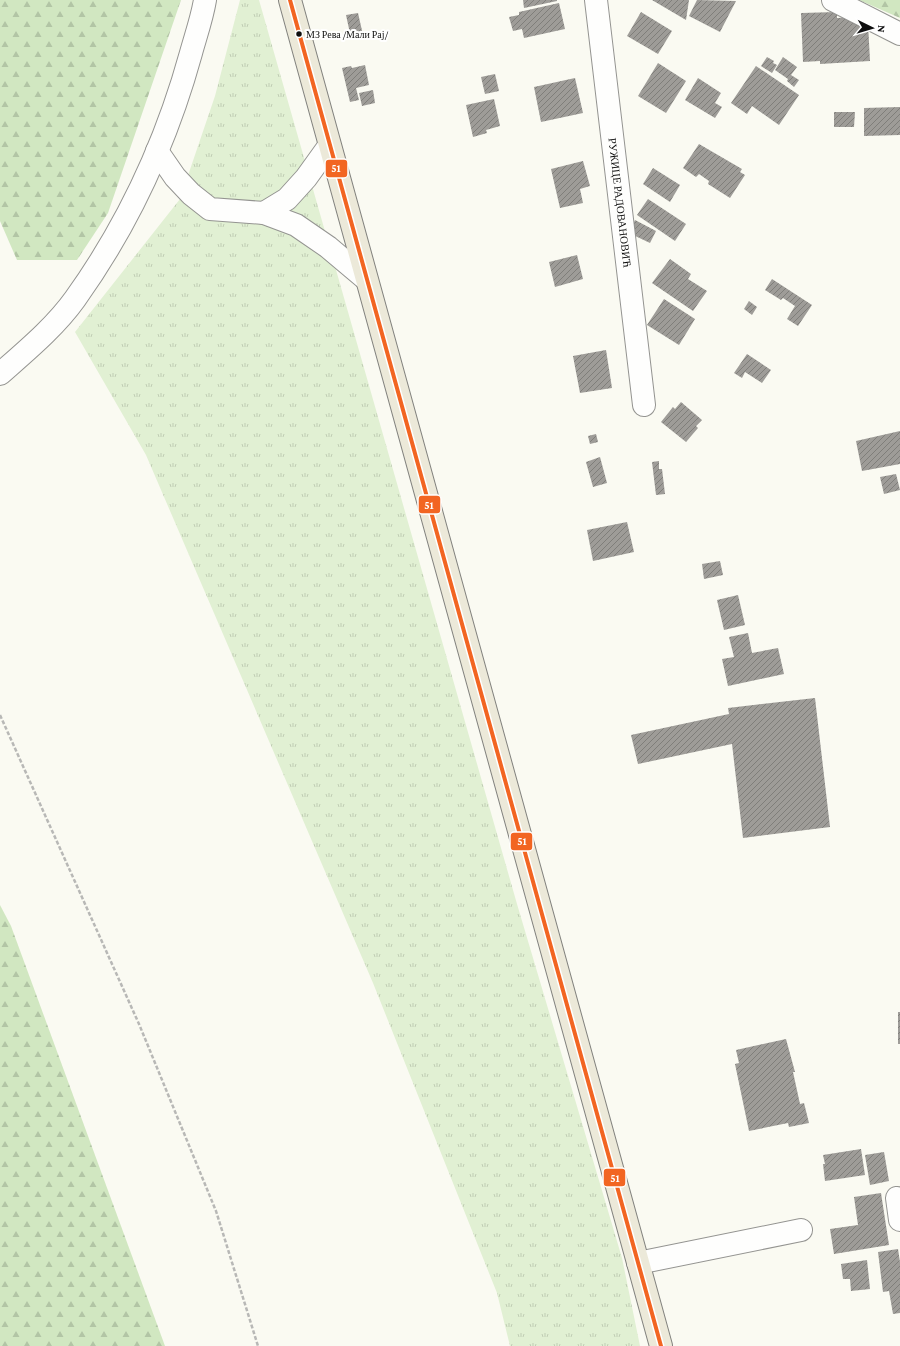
<svg xmlns="http://www.w3.org/2000/svg" width="900" height="1346" font-family="'Crimson Pro',serif">
<style>
.grass{fill:url(#grass-tufts)}
.forest{fill:url(#forest-firs)}
.building{fill:url(#building-hatch)}
.lines{fill:none;stroke-linecap:round;stroke-linejoin:round}
.minor-casing{stroke:#949491;stroke-width:24}
.major-casing{stroke:#82827e;stroke-width:24}
.path{stroke:#b8b8b6;stroke-width:2.5;stroke-dasharray:4 2;stroke-linecap:butt}
.minor{stroke:#fefefd;stroke-width:22}
.major{stroke:#ece9d9;stroke-width:22}
.bus-1-casing{stroke:#fff;stroke-width:7}
.bus-1{stroke:#f26522;stroke-width:4}
.bus-dot{fill:#0e0e0e;stroke:#fff;stroke-width:1.5}
.labels{text-anchor:middle;dominant-baseline:central;stroke-width:4;stroke-linejoin:round;paint-order:stroke}
.bus-label{font-size:10px;fill:#0e0e0e;stroke:#fff;text-anchor:start}
.street-label{font-size:11px;fill:#0e0e0e;stroke:#fff}
.line-badge{stroke:#fff;stroke-width:1.5}
.badge-label{font-size:11px;text-anchor:middle;font-weight:bold;fill:#fff}
</style>
<defs>
<pattern id="grass-tufts" width="24" height="20" patternUnits="userSpaceOnUse"><rect width="24" height="20" fill="#e1f0d3"/><path d="M3 7l-1-3M5 7V3M7 7l1-3M15 17l-1-3M17 17v-4M19 17l1-3" fill="none" stroke="#c0cdb4"/></pattern>
<pattern id="forest-firs" width="22" height="20" patternUnits="userSpaceOnUse"><rect width="22" height="20" fill="#d1e7c1"/><path d="M5 1l3.5 6h-7zM16 11l3.5 6h-7z" fill="#b2c5a5"/></pattern>
<pattern id="building-hatch" width="6" height="6" patternUnits="userSpaceOnUse"><rect width="6" height="6" fill="#9e9c98"/><path d="M-1 1l2-2M0 6l6-6M5 7l2-2" fill="none" stroke="#7f7e7a"/></pattern>
</defs>
<rect width="100%" height="100%" fill="#fafaf2"/>
<!-- grass -->
<path class="grass" d="M240,0H259L517,904L622,1258L640,1346H510L497,1293L373,983L146,455L75,332L180,199L215,96Z"/>
<!-- forest -->
<g class="forest">
<path d="M0,0H181L108,213L77,260H17L0,221Z"/>
<path d="M859,0H900V18Z"/>
<path d="M0,905L11,926L165,1346H0Z"/>
</g>
<!-- building -->
<g class="building">
<path d="M523,0H557V1L524,8Z"/>
<path d="M652,0H689L686,20Z"/>
<path d="M697,0L736,1L720,32L689,16Z"/>
<path d="M559,3L565,29L524,38L522,29L513,31L509,17L519,15V12Z"/>
<path d="M641,12L672,31L658,54L627,36Z"/>
<path d="M837,12V18L859,17L868,23L870,61L820,64V61L803,62L801,13Z"/>
<path d="M358,13L363,35L351,38L346,15Z"/>
<path d="M767,57L774,61L773,63L777,65L772,73L761,66Z"/>
<path d="M783,57L797,67L791,75L799,80L794,87L787,81L788,79L775,70Z"/>
<path d="M658,63L686,81L666,113L638,96Z"/>
<path d="M365,65L369,85L356,88L359,100L350,102L342,68L351,66L352,68Z"/>
<path d="M756,66L799,95L779,125L752,106L747,114L731,103Z"/>
<path d="M495,74L499,91L485,94L481,77Z"/>
<path d="M575,78L583,113L541,122L534,87Z"/>
<path d="M698,78L721,93L715,103L722,107L715,118L685,100Z"/>
<path d="M373,90L375,103L362,106L359,93Z"/>
<path d="M494,99L500,126L486,130L487,133L473,137L466,105Z"/>
<path d="M900,107V135L864,136V108Z"/>
<path d="M834,112H855L854,127H834Z"/>
<path d="M699,144L742,169L740,172L745,175L730,198L708,184L709,181L699,174L696,177L683,168Z"/>
<path d="M583,161L590,186L580,189L583,203L560,208L551,169Z"/>
<path d="M653,168L680,185L670,202L643,184Z"/>
<path d="M648,199L686,224L675,241L637,215Z"/>
<path d="M635,220L656,231L650,243L629,233Z"/>
<path d="M577,255L583,279L555,287L549,262Z"/>
<path d="M670,259L691,274L688,279L707,291L693,311L652,283Z"/>
<path d="M772,279L812,305L798,326L787,319L795,306L783,298L781,300L765,290Z"/>
<path d="M664,299L695,319L679,345L647,325Z"/>
<path d="M749,301L757,307L752,315L744,309Z"/>
<path d="M606,350L612,388L580,393L573,356Z"/>
<path d="M747,354L771,370L762,383L745,372L742,378L734,373Z"/>
<path d="M681,402L702,420L696,426L698,428L686,442L661,422L673,407L675,409Z"/>
<path d="M900,431V464L862,471L856,441Z"/>
<path d="M596,434L598,442L590,444L588,436Z"/>
<path d="M600,457L607,483L593,487L586,462Z"/>
<path d="M659,461V469H662L665,494L656,495L652,462Z"/>
<path d="M896,474L900,490L884,494L880,477Z"/>
<path d="M627,522L634,552L593,561L587,530Z"/>
<path d="M720,561L723,575L704,579L702,564Z"/>
<path d="M738,595L745,625L724,630L717,600Z"/>
<path d="M748,633L752,653L778,648L784,674L728,686L722,659L734,657L729,637Z"/>
<path d="M815,698L830,827L743,838L732,744L638,764L631,735L729,714L728,708Z"/>
<rect x="898" y="1012" width="2" height="32"/>
<path d="M786,1039L795,1072H793L800,1104L804,1103L809,1123L789,1127L788,1123L749,1131L735,1064L739,1063L736,1050Z"/>
<path d="M861,1149L865,1175L825,1181L823,1164H825L823,1155Z"/>
<path d="M884,1152L889,1181L870,1185L865,1155Z"/>
<path d="M881,1193L889,1245L834,1254L830,1229L858,1225L854,1197Z"/>
<path d="M898,1249L900,1262V1313L893,1314L889,1291L883,1292L878,1252Z"/>
<path d="M867,1260L870,1289L851,1291L850,1279H843L841,1264Z"/>
</g>
<g class="lines">
<defs>
<g id="minor">
<path id="s1" d="M596,0L644,405"/>
<path d="M833,0L900,34"/>
<path d="M157,151L175,177L191,194L210,209L264,213L296,225L328,247L366,279"/>
<path d="M264,213L287,199L306,178L329,146"/>
<path d="M0,374C26,351 55,327 75,299C128,225 167,140 191,53C196,35 202,18 205,0"/>
<path d="M897,1198L900,1220"/>
<path d="M638,1263L801,1230"/>
</g>
<path id="major" d="M290,0L661,1346"/>
</defs>
<!-- minor casing -->
<use href="#minor" class="minor-casing"/>
<!-- major casing -->
<use href="#major" class="major-casing"/>
<!-- path -->
<path class="path" d="M0,715L139,1024L216,1211L258,1346"/>
<!-- minor -->
<use href="#minor" class="minor"/>
<!-- major -->
<use href="#major" class="major"/>
<defs>
<path id="bus-1" d="M290,0L661,1346"/>
</defs>
<!-- bus-1 casing -->
<use href="#bus-1" class="bus-1-casing"/>
<!-- bus-1 -->
<use href="#bus-1" class="bus-1"/>
</g>
<!-- markers -->
<circle class="bus-dot" cx="299" cy="34" r="3.5"/>
<g class="labels">
<!-- bus labels -->
<g class="bus-label">
<text x="306" y="34">МЗ Рева /Мали Рај/</text>
</g>
<!-- street labels -->
<g class="street-label">
<text stroke="none"><textPath href="#s1" startOffset="204">РУЖИЦЕ РАДОВАНОВИЋ</textPath></text>
</g>
</g>
<g class="line-badge">
<rect x="325" y="159" width="23" height="19" rx="4" fill="#f26522"/>
<rect x="418" y="495" width="23" height="19" rx="4" fill="#f26522"/>
<rect x="510" y="832" width="23" height="19" rx="4" fill="#f26522"/>
<rect x="603" y="1168" width="23" height="19" rx="4" fill="#f26522"/>
</g>
<g class="badge-label">
<text x="336" y="172">51</text>
<text x="429" y="509">51</text>
<text x="522" y="845">51</text>
<text x="615" y="1182">51</text>
</g>
<!-- north arrow -->
<g transform="translate(872 28) rotate(95)" stroke="#ffffff" stroke-width="3" paint-order="stroke">
<path d="M0-3L7 15L0 10L-7 15Z" fill="#0e0e0e"/>
<text y="-6" font-size="11" font-weight="bold" text-anchor="middle" fill="#0e0e0e">N</text>
</g>
</svg>
